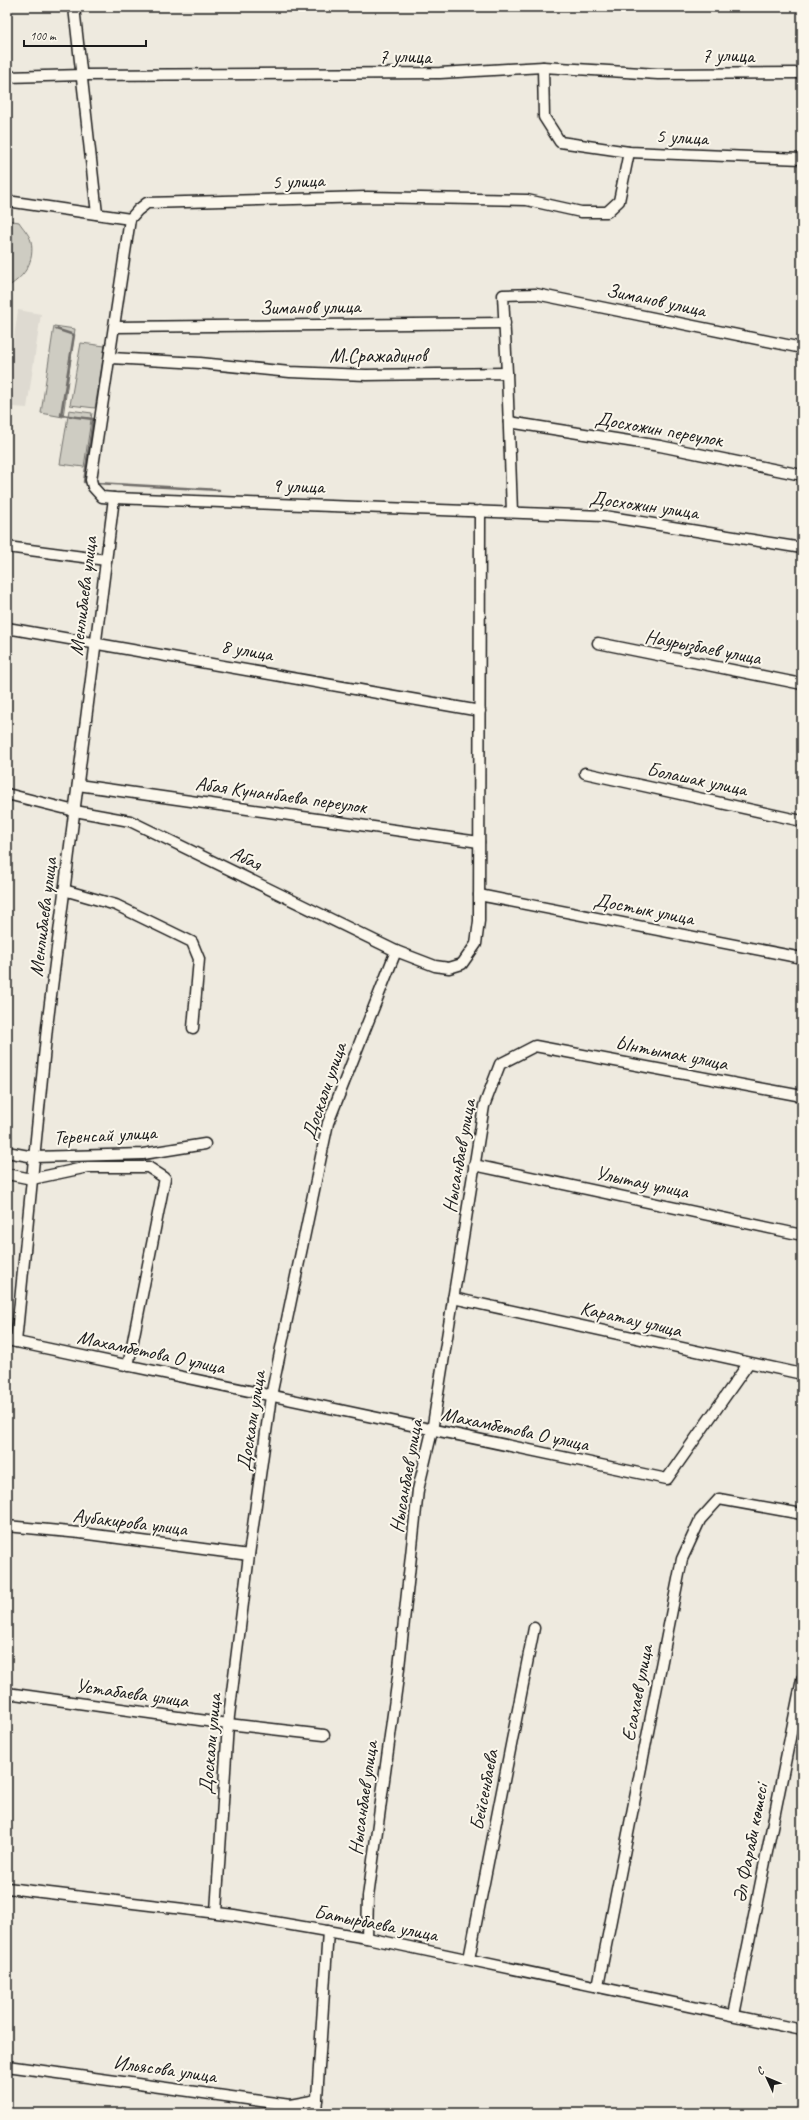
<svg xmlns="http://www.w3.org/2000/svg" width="809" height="2120" font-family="Caveat,sans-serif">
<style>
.built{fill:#dedad1}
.green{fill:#ceccc2;stroke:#75746f}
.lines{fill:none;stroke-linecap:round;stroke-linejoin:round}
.stream{stroke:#6f6d69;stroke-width:2.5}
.minor-casing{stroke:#1c1c1c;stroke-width:13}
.minor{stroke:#fbf7ec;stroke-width:10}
.labels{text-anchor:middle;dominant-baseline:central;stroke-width:4;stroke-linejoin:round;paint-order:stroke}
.street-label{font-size:20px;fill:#1c1c1c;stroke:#fbf7ec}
</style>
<rect width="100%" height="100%" fill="#eeeadf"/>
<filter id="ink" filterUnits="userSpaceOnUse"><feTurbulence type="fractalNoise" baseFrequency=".025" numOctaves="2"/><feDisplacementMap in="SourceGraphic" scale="8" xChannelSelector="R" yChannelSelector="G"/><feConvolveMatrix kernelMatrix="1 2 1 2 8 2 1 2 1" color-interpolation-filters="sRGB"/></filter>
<g filter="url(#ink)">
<!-- built -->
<path class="built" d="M18,310L41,314L27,408L13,407L7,446V351L12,352Z"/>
<!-- green -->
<g class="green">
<path d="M7,220L19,222C22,227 29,234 31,241C35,261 25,276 9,286L7,285Z"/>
<path d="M54,326L75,329L63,417L41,413Z"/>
<path d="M81,343L105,346L95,408L70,405Z"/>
<path d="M69,410L92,413L84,467L60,464Z"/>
</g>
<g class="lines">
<!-- stream -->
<g class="stream">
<path d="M56,329L74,335L61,415L93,419L84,482H89"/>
<path d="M96,483L219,490"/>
</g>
<defs>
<g id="minor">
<path d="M74,7L97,214"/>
<path d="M543,67L544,117L560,142L629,152L802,159"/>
<path d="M7,77L83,75L440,73L543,67L658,74L802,73"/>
<path d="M629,152L619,201L607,212H581L527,200L367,197L147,203L138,210L130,219L91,480L93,487L102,497L114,498L604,516L802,548"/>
<path d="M7,201L130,219"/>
<path d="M115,327L505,323"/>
<path d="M111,358L200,363L290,372L366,375L507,373L512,512"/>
<path d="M507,373L503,295L536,294L802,348"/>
<path d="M509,422L660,446L802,475"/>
<path d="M7,547L106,560"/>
<path d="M7,628L480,711"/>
<path d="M598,643L802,684"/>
<path d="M585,773L802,821"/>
<path d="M78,785L479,842"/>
<path d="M7,794L75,811L130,821L396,951L435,966L449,968L462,964L476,944L479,921L480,511"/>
<path d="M64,890L116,905L192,942L199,959L193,1028"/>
<path d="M479,895L802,958"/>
<path d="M7,1152L34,1157L143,1154L205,1144"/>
<path d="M474,1165L802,1235"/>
<path d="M7,1174L32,1179L88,1167H148L165,1178L128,1366"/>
<path d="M453,1298L802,1374"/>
<path d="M7,1340L667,1479L748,1364"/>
<path d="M16,1342L47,1027L114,498"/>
<path d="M7,1526L80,1533L249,1555"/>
<path d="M7,1693L228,1724L324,1735"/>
<path d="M7,1888L234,1915L367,1938L802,2030"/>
<path d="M216,1912L228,1724L249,1555L271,1396L328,1123L396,951"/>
<path d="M367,1938L368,1897L398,1677L418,1490L432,1431L484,1106L500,1064L535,1046L802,1096"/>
<path d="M469,1959L534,1628"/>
<path d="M598,1986L682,1559L700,1520L719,1499L802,1514"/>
<path d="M734,2015L802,1679"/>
<path d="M7,2066L290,2105L317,2100"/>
<path d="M316,2113L328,1931"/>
</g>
</defs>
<!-- minor casing -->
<use href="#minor" class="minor-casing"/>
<!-- minor -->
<use href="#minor" class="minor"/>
</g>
</g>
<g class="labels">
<!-- street labels -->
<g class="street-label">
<text x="728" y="55">7 улица</text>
<text x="405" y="56">7 улица</text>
<text transform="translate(682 137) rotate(3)">5 улица</text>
<text transform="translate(298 181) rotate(-2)">5 улица</text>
<text transform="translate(656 300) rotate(12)">Зиманов улица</text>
<text transform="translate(310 307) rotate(-1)">Зиманов улица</text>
<text x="378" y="355">М.Сражадинов</text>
<text transform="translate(659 429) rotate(10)">Досхожин переулок</text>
<text transform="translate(298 486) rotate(2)">9 улица</text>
<text transform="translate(644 505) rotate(8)">Досхожин улица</text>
<text transform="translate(83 596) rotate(-83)">Менлибаева улица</text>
<text transform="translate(703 647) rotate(11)">Наурызбаев улица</text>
<text transform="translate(247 650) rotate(10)">8 улица</text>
<text transform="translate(697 779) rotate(12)">Болашак улица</text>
<text transform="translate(281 795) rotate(8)">Абая Кунанбаева переулок</text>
<text transform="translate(246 858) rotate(26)">Абая</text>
<text transform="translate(644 909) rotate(11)">Достык улица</text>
<text transform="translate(43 917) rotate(-83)">Менлибаева улица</text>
<text transform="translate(672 1053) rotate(11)">Ынтымак улица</text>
<text transform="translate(324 1091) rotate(-71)">Доскали улица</text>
<text transform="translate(105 1135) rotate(-3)">Теренсай улица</text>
<text transform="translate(459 1156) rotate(-80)">Нысанбаев улица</text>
<text transform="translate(642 1182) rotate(12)">Улытау улица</text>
<text transform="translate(631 1319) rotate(13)">Каратау улица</text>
<text transform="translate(151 1352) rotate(12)">Махамбетова О улица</text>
<text transform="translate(251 1421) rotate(-81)">Доскали улица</text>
<text transform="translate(515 1429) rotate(12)">Махамбетова О улица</text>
<text transform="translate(406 1476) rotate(-80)">Нысанбаев улица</text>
<text transform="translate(130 1522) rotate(7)">Аубакирова улица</text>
<text transform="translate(132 1693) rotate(8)">Устабаева улица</text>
<text transform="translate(637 1693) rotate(-79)">Есахаев улица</text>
<text transform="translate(210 1744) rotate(-85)">Доскали улица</text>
<text transform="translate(484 1790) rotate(-79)">Бейсенбаева</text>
<text transform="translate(363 1798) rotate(-82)">Нысанбаев улица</text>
<text transform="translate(750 1843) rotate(-79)">Әл Фараби көшесі</text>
<text transform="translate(376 1923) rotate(11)">Батырбаева улица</text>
<text transform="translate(165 2069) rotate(8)">Ильясова улица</text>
</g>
</g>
<!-- margin -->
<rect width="809" height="2120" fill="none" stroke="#fbf7ec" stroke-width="24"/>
<rect x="12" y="12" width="785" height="2096" fill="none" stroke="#1c1c1c" stroke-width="1.5" filter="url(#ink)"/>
<!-- north arrow -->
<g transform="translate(767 2078) rotate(314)" stroke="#fbf7ec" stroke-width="3" paint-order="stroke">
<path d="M0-3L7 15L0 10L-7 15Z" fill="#1c1c1c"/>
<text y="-6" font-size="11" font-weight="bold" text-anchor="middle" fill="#1c1c1c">С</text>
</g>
<!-- scale -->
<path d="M24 40v6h122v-6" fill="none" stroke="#1c1c1c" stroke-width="2"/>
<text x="30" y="40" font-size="12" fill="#1c1c1c" stroke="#fbf7ec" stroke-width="3" paint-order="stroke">100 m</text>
</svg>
